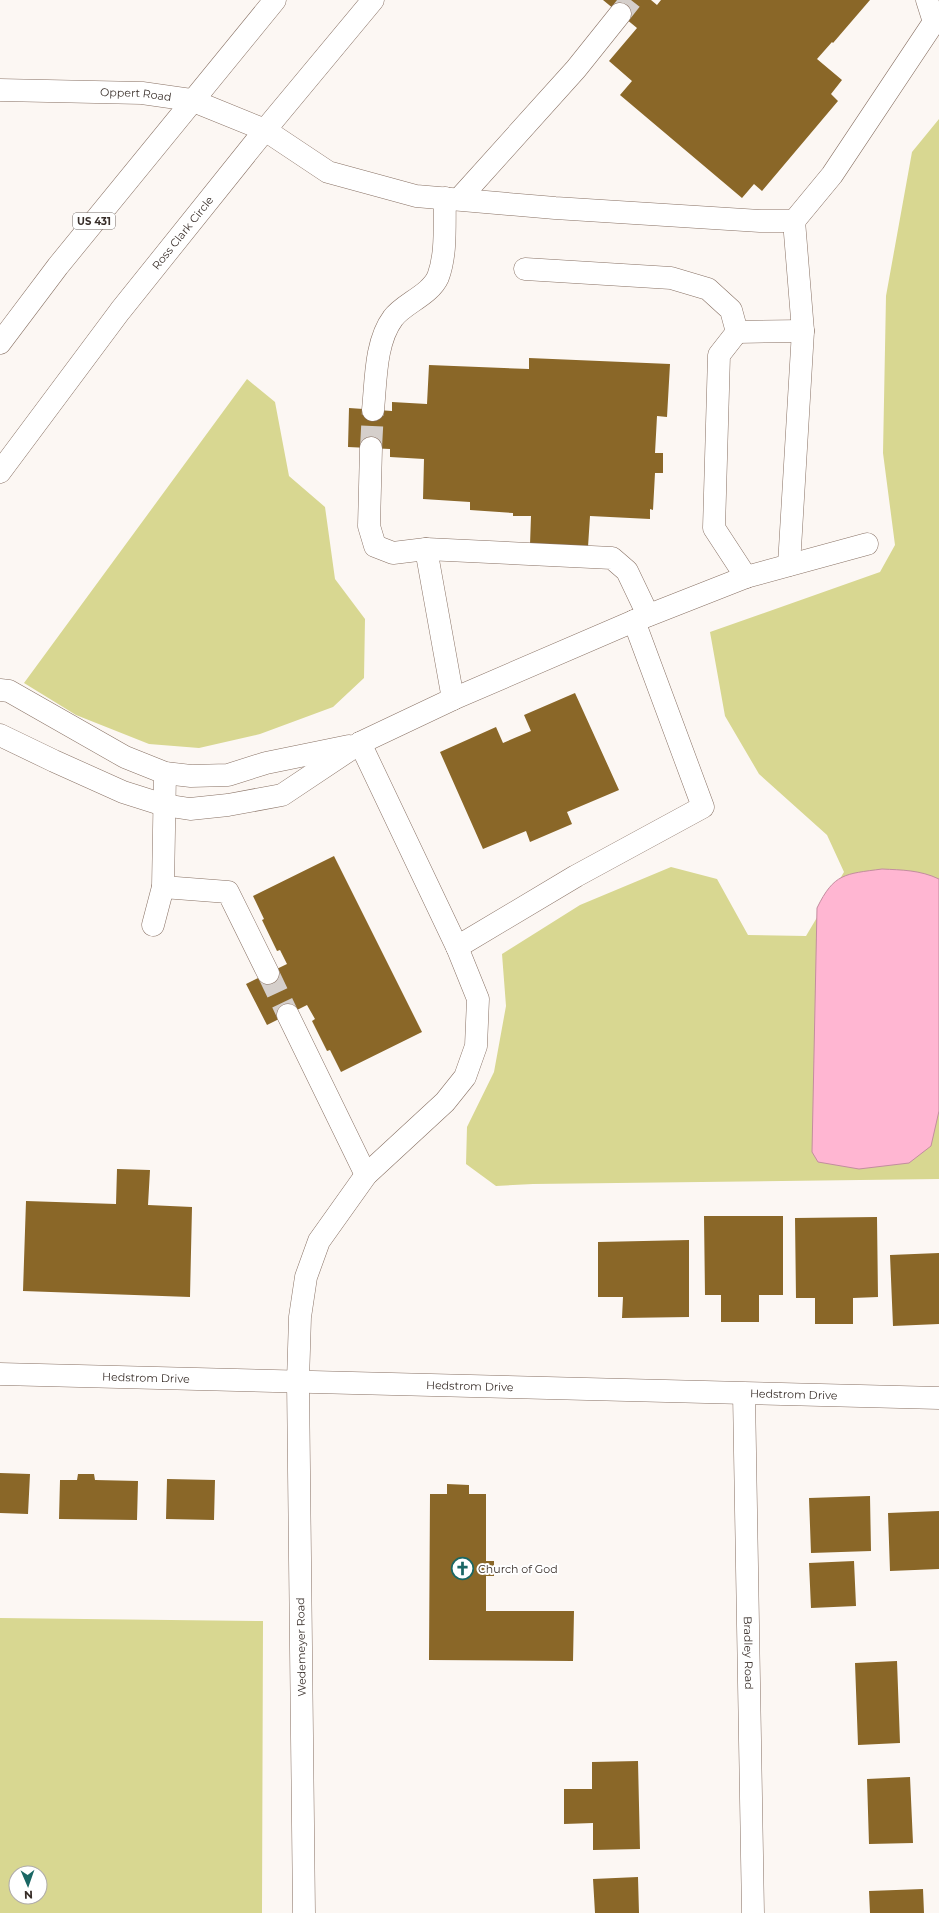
<svg xmlns="http://www.w3.org/2000/svg" width="939" height="1913" font-family="Montserrat,sans-serif">
  <style>
    .green { fill: #d8d791; fill-rule: evenodd }
    .water { fill: #ffb6d2; stroke: #c38d9f }
    .building { fill: #8a6728 }
    .lines { fill: none; stroke-linecap: round; stroke-linejoin: round }
    .minor-tunnel { stroke: #d5cfcb; stroke-width: 22; stroke-dasharray: 22 11; stroke-linecap: butt }
    .minor-casing { stroke: #887164; stroke-width: 23 }
    .highway-casing { stroke: #887164; stroke-width: 23 }
    .minor { stroke: #fff; stroke-width: 22 }
    .highway { stroke: #fff; stroke-width: 22 }
    .labels { text-anchor: middle; stroke-width: 4; stroke-linejoin: round; paint-order: stroke }
    .shield { fill: #fff; stroke: #746d69; stroke-width: 1 }
    .shield-label { font-size: 10px; font-weight: bold; fill: #382e29 }
    .street-label { font-size: 11px; fill: #382e29; stroke: #fff }
    .poi-label { font-size: 11px; fill: #382e29; stroke: #fff; text-anchor: start }
  </style>
  <rect width="100%" height="100%" fill="#fcf7f3"/>
  <path class="green" d="M939 119V1179L533 1184 496 1186 466 1164 467 1127 494 1072 506 1006 502 954 580 905 671 867 717 879 748 935 806 936 844 872 827 835 759 774 725 716 710 632 880 572 895 545 883 453 886 296 912 152Z
    M247 379 275 402 289 476 325 507 335 579 365 619 364 678 333 707 260 734 199 748 149 744 76 715 24 683Z
    M0 1618 263 1621 262 1913H0ZM16 1873H40V1897H16Z"/>
  <path class="water" d="M882 869C902 870 920 870 939 879V1111L931 1146 909 1163 859 1169 818 1162 812 1152 817 908C834 873 845 874 882 869Z"/>
  <path class="building" d="M603 0H651L657 5 661 0H870L833 43 832 42 817 59 842 80 831 94 838 101 762 191 754 184 742 198 620 95 632 81 609 61 637 28Z
    M529 358 670 364 667 417 657 416 655 453H663V473H655L653 510 650 509V519L590 516 588 547 530 545 531 516H513V513L470 510V502L423 499 424 459 390 457V449L348 447 349 408 392 411V402L427 404 429 365 529 369Z
    M575 693 619 790 567 812 572 824 530 842 526 831 483 849 440 752 496 727 503 743 531 731 524 715Z
    M334 856 422 1032 341 1072 330 1050 327 1051 312 1021 315 1019 307 1005 267 1025 246 984 287 964 280 950 277 951 262 920 264 919 253 896Z
    M117 1169 150 1170 148 1205 192 1207 190 1297 23 1291 26 1201 116 1204Z
    M704 1216H783V1295H759V1322H721V1295H705Z
    M877 1217 878 1297 853 1298V1324H815V1298H796L795 1218Z
    M689 1240V1317L622 1318 623 1297H598V1242Z
    M939 1253V1324L893 1326 890 1255Z
    M0 1473 30 1474 28 1514 0 1513Z
    M78 1474H94L95 1480 138 1481 137 1520 59 1519 60 1480H77Z
    M167 1479 215 1480 214 1520 166 1519Z
    M447 1484 469 1485V1494H486V1561H494V1576H486V1611H574L573 1661 429 1660 430 1494H447Z
    M870 1496 871 1551 811 1553 809 1498Z
    M939 1511V1569L890 1571 888 1513Z
    M854 1561 856 1606 811 1608 809 1563Z
    M897 1661 900 1743 858 1745 855 1663Z
    M638 1761 640 1849 593 1850V1823L564 1824V1789H592V1762Z
    M910 1777 913 1843 869 1844 867 1779Z
    M638 1877 639 1913H595L593 1879Z
    M923 1889 924 1913H870L869 1891Z"/>
  <g class="lines">
    <path class="minor-tunnel" d="M620 14 631 0
      M371 448 373 410
      M268 973 288 1015"/>
    <defs>
      <g id="minor">
        <path id="s1" d="M0 90 142 93 191 100 265 130 328 172 416 196 555 208 760 221H794L832 175 934 22 927 0"/>
        <path d="M459 199 576 69 620 14"/>
        <path d="M525 269 671 278 708 289 731 310 737 332 719 355 714 528 746 577"/>
        <path d="M737 332 803 331"/>
        <path d="M373 410C376 381 375 342 393 318 403 304 430 295 438 277 447 253 444 223 445 198"/>
        <path d="M371 448 369 526 375 546 393 553 426 549 612 558 627 571 648 615"/>
        <path d="M426 549 453 699"/>
        <path d="M789 565 803 331 794 221"/>
        <path d="M0 690 9 691 125 757 165 773 191 776 228 775 266 763 349 746"/>
        <path d="M0 735 54 761 123 792 164 805 190 809 228 805 282 795 360 743 453 699 634 621 746 577 867 544"/>
        <path d="M163 887 228 892 268 973"/>
        <path d="M153 925 163 887 165 773"/>
        <path d="M457 947 576 876 703 807 634 621"/>
        <path d="M288 1015 366 1175"/>
        <path id="s2" d="M0 1374 939 1398"/>
        <path id="s3" d="M744 1394 753 1913"/>
        <path d="M304 1913 298 1381 300 1317 306 1277 319 1241 366 1175 445 1102 465 1077 476 1046 478 999 457 947 360 743"/>
      </g>
      <g id="highway">
        <path d="M0 343 58 266 275 0"/>
        <path id="s4" d="M0 472 120 311 265 130 373 0"/>
      </g>
    </defs>
    <use href="#minor" class="minor-casing"/>
    <use href="#highway" class="highway-casing"/>
    <use href="#minor" class="minor"/>
    <use href="#highway" class="highway"/>
  </g>
  <defs>
    <symbol id="church-ring" viewBox="-11 -11 22 22"><circle r="9.5" fill="#fff" stroke="#1a6764" stroke-width="1.5"/><path d="M-1.2-6h2.4v3.5h3.3v2.4h-3.3V6h-2.4V-.1h-3.3v-2.4h3.3Z" fill="#1a6764"/></symbol>
  </defs>
  <g fill-rule="evenodd">
    <use href="#church-ring" x="450" y="1556" width="25" height="25"/>
  </g>
  <g class="labels">
    <rect class="shield" x="73" y="213" width="42" height="16" rx="3"/>
    <g class="shield-label">
      <text x="94" y="225">US 431</text>
    </g>
    <g class="street-label">
      <text dy="4" stroke="none"><textPath href="#s1" startOffset="136">Oppert Road</textPath></text>
      <text dy="4" stroke="none"><textPath href="#s4" startOffset="301">Ross Clark Circle</textPath></text>
      <text dy="4" stroke="none"><textPath href="#s2" startOffset="146">Hedstrom Drive</textPath></text>
      <text dy="4" stroke="none"><textPath href="#s2" startOffset="470">Hedstrom Drive</textPath></text>
      <text dy="4" stroke="none"><textPath href="#s2" startOffset="794">Hedstrom Drive</textPath></text>
      <text transform="translate(301 1647) rotate(-91)" y="4">Wedemeyer Road</text>
      <text dy="4" stroke="none"><textPath href="#s3" startOffset="259">Bradley Road</textPath></text>
    </g>
    <g class="poi-label">
      <text x="478" y="1573">Church of God</text>
    </g>
  </g>
  <g transform="translate(28 1885) rotate(178)"><circle r="19" fill="#ffffff" stroke="#afaba9"/>
  <path d="M0-3L7 15L0 10L-7 15Z" fill="#1a6764"/>
  <text y="-6" font-size="11" font-weight="bold" text-anchor="middle" fill="#382e29">N</text>
  </g>
</svg>
